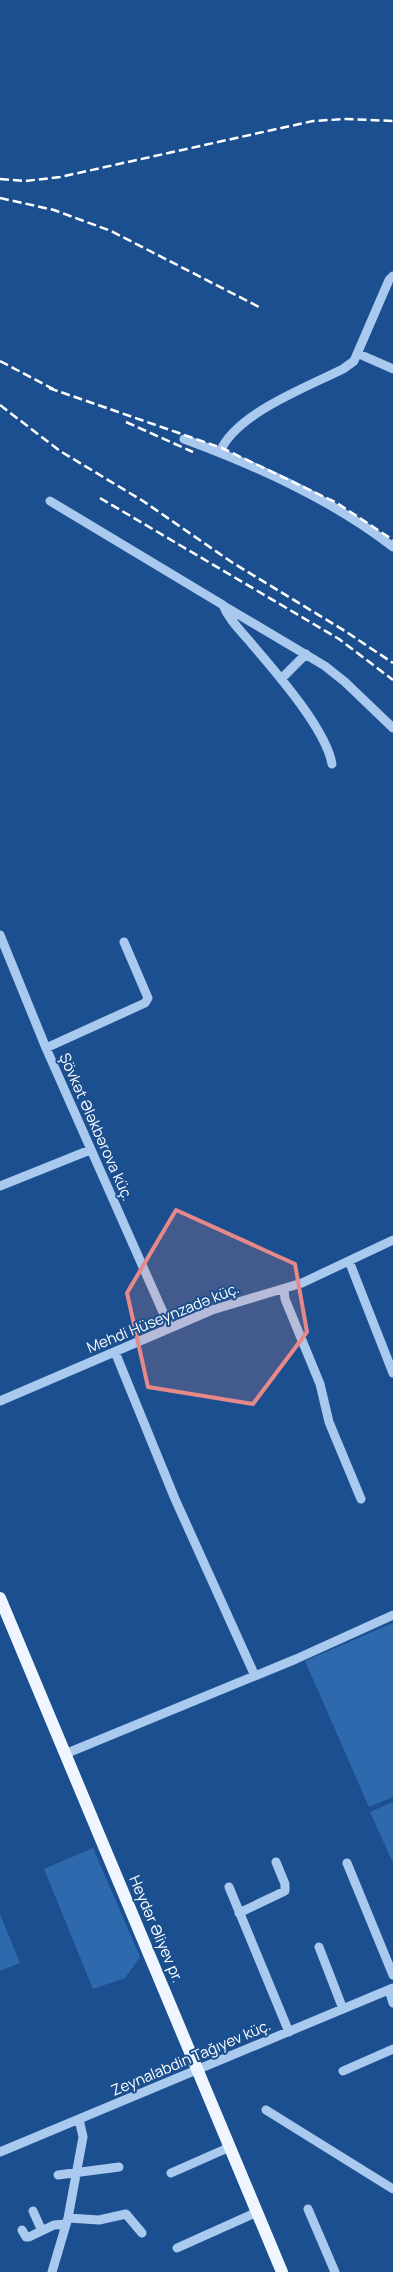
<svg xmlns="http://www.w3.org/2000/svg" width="393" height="2272" font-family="Manrope,sans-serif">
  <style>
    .green { fill: #2e69ad }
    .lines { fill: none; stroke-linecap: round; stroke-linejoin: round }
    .minor { stroke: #a9c9ee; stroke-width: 9 }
    .major { stroke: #f0f6ff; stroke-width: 12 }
    .rail { stroke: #fff; stroke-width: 2.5; stroke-dasharray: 9 4; stroke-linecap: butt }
    .marked { fill: #e88989; fill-opacity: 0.2; stroke: #e88989; stroke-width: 4; stroke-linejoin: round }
    .labels { text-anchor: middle; stroke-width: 4; stroke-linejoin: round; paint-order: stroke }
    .street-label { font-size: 15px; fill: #fff; stroke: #1b4f8f }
  </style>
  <rect width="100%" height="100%" fill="#1b4f8f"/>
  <path class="green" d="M393 1623V1797L369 1807 305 1661Z
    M393 1802V1863L370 1812Z
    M93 1848 140 1957 125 1978 93 1989 44 1869Z
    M0 1914 20 1963 0 1971Z"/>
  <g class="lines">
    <path class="minor" d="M359 354 393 369
      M184 439C257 466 331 499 393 547
      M220 452C235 414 307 387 343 369L354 361 389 280 393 276
      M50 501 223 605C229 620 241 631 251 643 275 671 326 729 332 764
      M224 606 325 666 345 682 393 728
      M281 679 306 654
      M0 935 46 1048 170 1328
      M46 1048 145 1003 148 998 124 942
      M0 1186 90 1150
      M349 1261 393 1373
      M284 1289 285 1299 320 1384 329 1422 361 1499
      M115 1352 175 1499 255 1676
      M0 1401 212 1310 302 1283 393 1240
      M65 1754 296 1659 393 1615
      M347 1863 393 1975
      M229 1887 289 2032
      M239 1913 285 1891V1884L276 1862
      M319 1947 343 2009
      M389 1990 393 2003
      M343 2071 393 2049
      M266 2110 393 2189
      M0 2152 393 1988
      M171 2173 230 2147
      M58 2175 119 2167
      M308 2209 335 2272
      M33 2211 42 2231
      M68 2218 99 2220 126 2214 142 2233
      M22 2230 26 2237H29L54 2225 66 2224
      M177 2248 257 2212
      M52 2272 68 2218 83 2137 79 2119"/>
    <path class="major" d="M0 1598 282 2272"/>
    <path class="rail" d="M0 179 25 181 60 177 313 121 346 119 393 121
      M0 198 54 210 111 231 261 308
      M0 361 55 390
      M49 388 222 448 337 503 393 540
      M0 405 60 451 143 501 233 563 345 631 393 663
      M126 422 193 452
      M100 498 339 639 393 680"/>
  </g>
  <path class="marked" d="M176 1210 295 1264 307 1332 253 1404 148 1387 127 1293Z"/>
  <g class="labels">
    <g class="street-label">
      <text transform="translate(96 1127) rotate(66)" y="5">Şövkət Ələkbərova küç.</text>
      <text transform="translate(163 1318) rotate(-22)" y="5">Mehdi Hüseynzadə küç.</text>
      <text transform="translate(156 1929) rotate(67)" y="5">Heydər Əliyev pr.</text>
      <text transform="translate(191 2058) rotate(-23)" y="5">Zeynalabdin Tağıyev küç.</text>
    </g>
  </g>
</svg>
